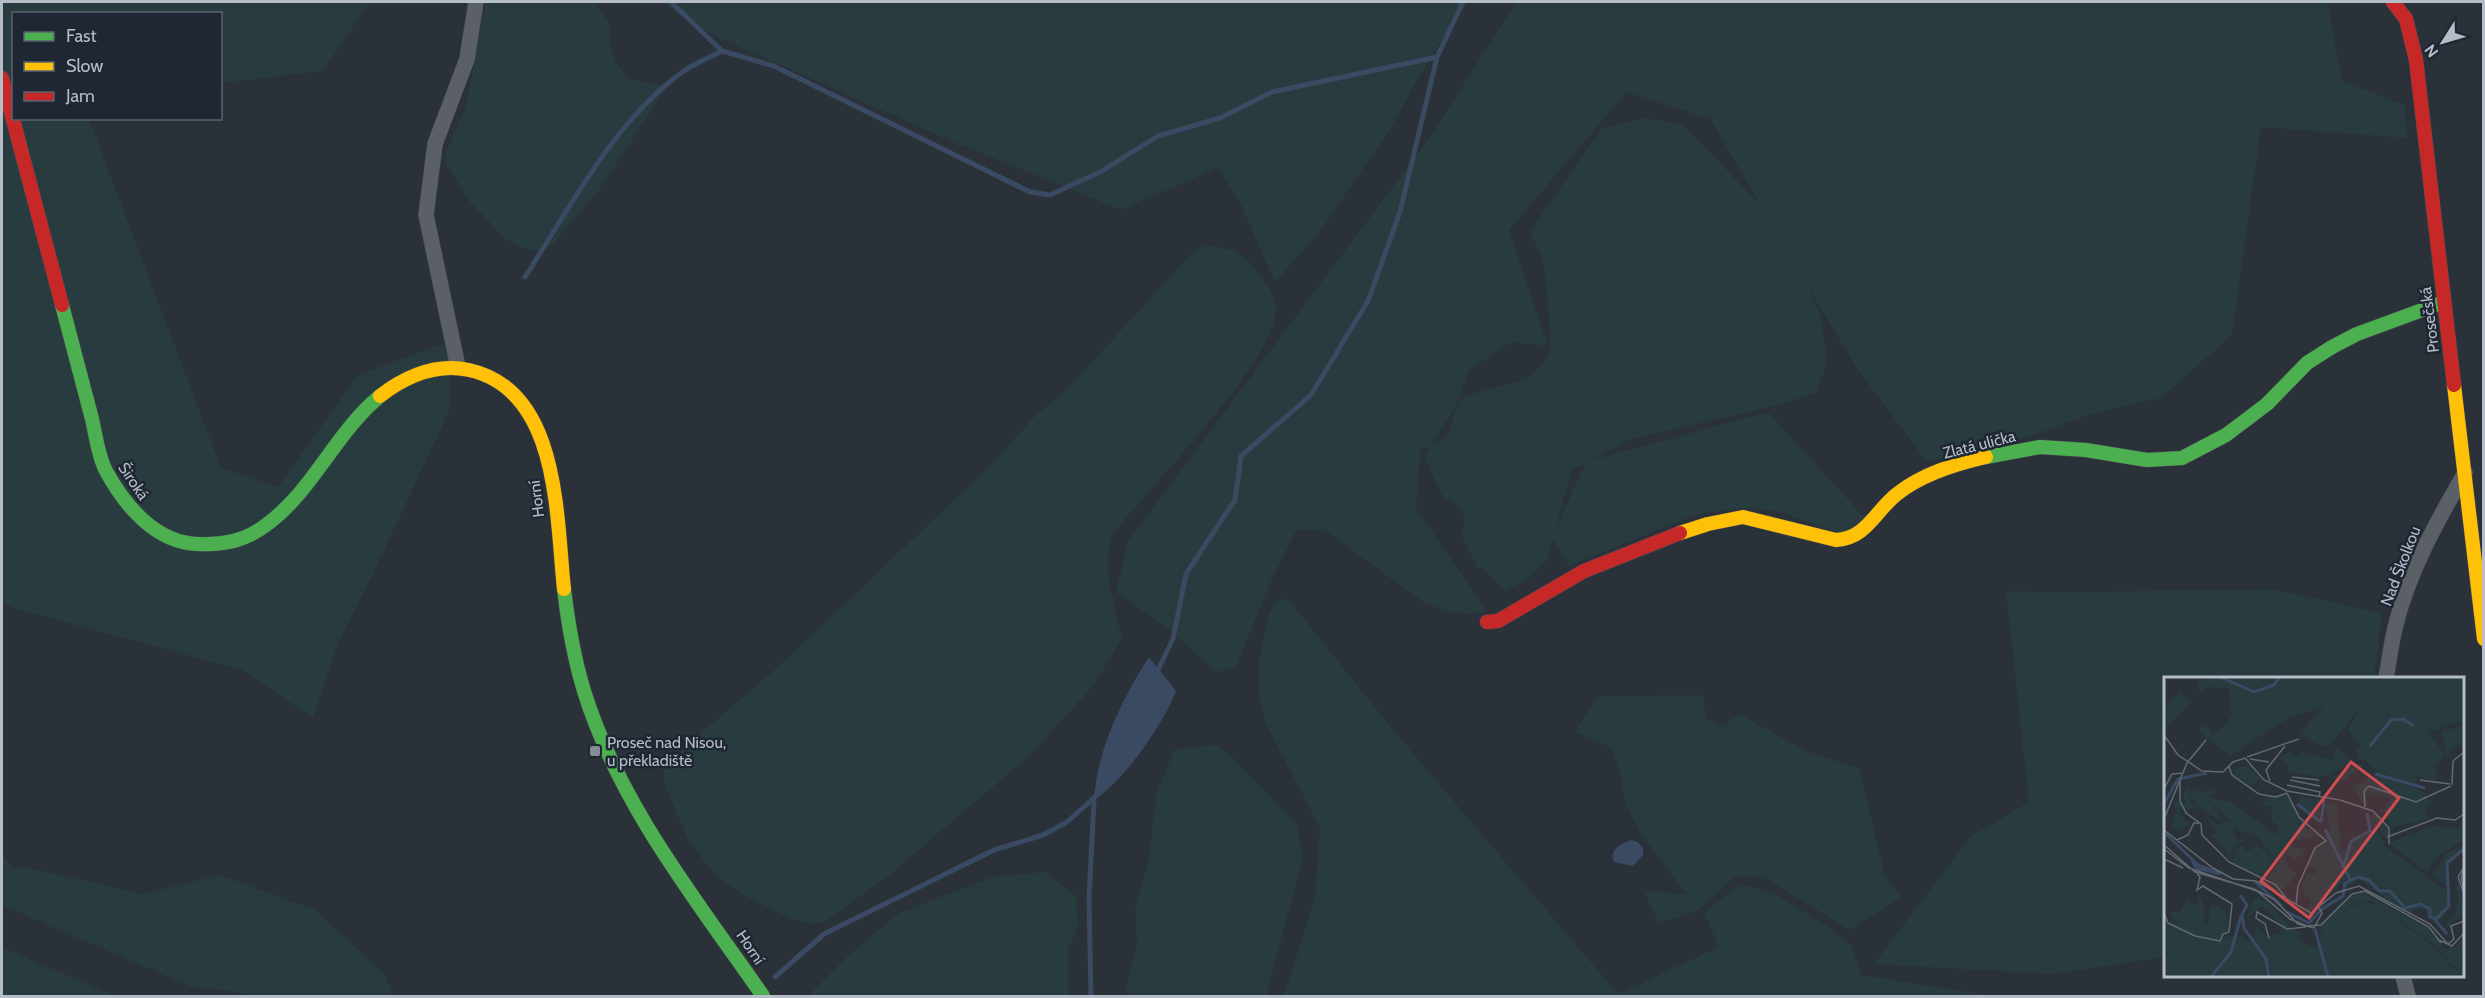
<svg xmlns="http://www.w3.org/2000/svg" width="2485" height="998" font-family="Cabin,sans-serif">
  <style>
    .green { fill: #283b3e; fill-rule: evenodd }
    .water { fill: #3a4a63 }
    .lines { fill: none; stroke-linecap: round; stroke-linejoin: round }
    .stream { stroke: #3a4a63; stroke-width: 5 }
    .street-casing { stroke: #494d53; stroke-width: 16 }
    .fast-casing { stroke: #494d53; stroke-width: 15 }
    .slow-casing { stroke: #494d53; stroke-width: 15 }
    .jam-casing { stroke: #494d53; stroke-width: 15 }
    .street { stroke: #5b5f66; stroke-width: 15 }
    .fast { stroke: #4caf50; stroke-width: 14 }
    .slow { stroke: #ffc107; stroke-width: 14 }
    .jam { stroke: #c62828; stroke-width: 14 }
    .poi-dot { fill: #858c96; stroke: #1e2733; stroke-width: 2 }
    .labels { text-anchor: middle; stroke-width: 5; stroke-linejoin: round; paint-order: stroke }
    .street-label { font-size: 16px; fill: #b5bdc9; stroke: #1e2733 }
    .poi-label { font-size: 16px; fill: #b5bdc9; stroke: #1e2733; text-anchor: start }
    .inset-river { fill: none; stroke: #3a4a63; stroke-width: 3 }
    .inset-road { fill: none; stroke: #626972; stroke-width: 1.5 }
    .view { fill: #ce4d50; fill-opacity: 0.15; stroke: #ce4d50; stroke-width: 3 }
    .inset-edge { fill: none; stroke: #b5bdc9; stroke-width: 3 }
  </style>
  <rect width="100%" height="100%" fill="#2b3138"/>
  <path class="green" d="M2 2H370L323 71 221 83 220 14H14V118L89 119 221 468 278 487 358 375 450 341V409L372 576 339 641 313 718 242 670 13 608 2 602Z
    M486 2H595L609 22V38L615 60 627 78 655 85 669 84 599 190 552 245 533 252 507 240 469 201 446 163V151L465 109Z
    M662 2H1465L1420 75 1391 128 1319 233 1275 282 1241 205 1218 168 1121 210 949 140 702 30Z
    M1516 2H2328L2342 81 2405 105 2407 138 2261 127 2232 335 2161 398 2094 413 2022 439 1927 462 1856 367 1809 288 1821 318 1827 364 1815 393 1781 404 1629 440 1592 460 1768 412 1866 519 1841 534 1783 513 1751 507 1697 514 1569 566 1552 539 1548 559 1528 579 1504 591 1484 568H1477L1462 536 1465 523 1462 512 1454 502 1443 497 1428 466 1425 456 1430 446 1421 449 1416 508 1487 611 1471 614 1447 612 1423 602 1326 531 1297 529 1271 581 1236 667 1216 672 1169 629 1116 592 1128 541 1433 133ZM1627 92 1710 119 1761 206 1684 125 1646 118 1601 129 1531 230C1533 243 1538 248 1543 260 1545 265 1552 347 1550 352 1547 363 1533 376 1521 380 1508 385 1474 392 1464 398 1446 410 1462 431 1432 445L1456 406 1469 370 1511 342 1548 346 1509 230ZM1585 464 1557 526H1556L1572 470Z
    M1205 245C1235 249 1243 252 1261 276 1267 283 1277 300 1276 309 1275 358 1172 463 1139 504 1129 515 1114 529 1110 544 1103 571 1116 612 1122 638L1094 685 1029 756 892 873 823 923H806L790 918 742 894 717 877 688 840 664 783V768L674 756 780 665 991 465 1032 419 1068 388 1193 252Z
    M2272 589 2382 613 2374 678H2166L2165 957 2053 974 1874 964 1970 837 2029 802 2006 591 2074 592Z
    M1287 598 1394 731 1618 994 1719 947 1704 913 1740 884 1776 894 1832 929 1852 946 1861 975 1993 996H1284L1315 897 1320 828 1265 722 1259 693V660L1268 616 1275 602Z
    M1703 695 1706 718 1724 726 1739 714 1809 752 1859 768 1885 876 1902 897 1849 930 1763 876H1736L1697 911 1659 923 1644 891 1686 894 1639 831 1625 803 1620 772 1612 748 1574 732 1599 696Z
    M1214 745 1227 752 1297 824 1303 857 1266 996H1127L1126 987 1137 943 1135 907 1148 864 1157 791 1175 749Z
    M2 853 13 868 25 867 143 894 220 875 316 910 385 975 394 996H253L229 991 192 987 2 905Z
    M1046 872 1076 896 1078 926 1068 950 1069 996H808L850 954 899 913 993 877Z
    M2 947 115 996H2Z"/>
  <path class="water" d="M1149 657 1176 691C1164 723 1124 781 1094 800 1097 749 1122 699 1149 657Z
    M1631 840 1638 842 1643 848V855L1633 866 1614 862C1609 849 1621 844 1631 840Z"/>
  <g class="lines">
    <path class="stream" d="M671 2 722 51
      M525 277C571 206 612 124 681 73 693 64 709 58 722 51L774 66 1030 192 1050 195 1102 171 1158 136 1220 118 1272 92 1437 57
      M1156 674 1173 639 1186 574 1235 500 1241 456 1311 395 1368 301 1400 212 1437 57 1463 2
      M775 977 824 934 994 850 1043 835 1067 822 1096 796
      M1091 996 1089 898 1094 800"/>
    <defs>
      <path id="street" d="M458 367 426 215 435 144 467 59 476 2
        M2386 678C2389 662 2391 645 2395 628 2408 573 2437 521 2465 473
        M2403 976 2408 996"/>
      <path id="fast" d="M62 305C72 343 82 381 92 419 96 436 98 456 106 471 125 506 156 543 198 544 224 545 245 541 266 525 313 491 335 433 380 396
        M1986 457 2040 447 2086 450 2147 460 2182 458 2226 435 2267 404 2307 363 2332 347 2357 334 2444 302
        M564 589C568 623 574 658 584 691 619 804 697 901 763 996"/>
      <path id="slow" d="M2454 385 2484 639
        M380 396C406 376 436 363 469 370 560 390 556 516 564 589
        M1680 533 1708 524 1743 517 1836 540C1867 538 1875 511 1897 494 1922 474 1955 464 1986 457"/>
      <path id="jam" d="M2393 2 2406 19 2416 60 2454 385
        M2 78 62 305
        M1487 622 1498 621 1584 571 1680 533"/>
    </defs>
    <use href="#street" class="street-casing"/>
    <use href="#fast" class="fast-casing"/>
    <use href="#slow" class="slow-casing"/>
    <use href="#jam" class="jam-casing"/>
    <use href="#street" class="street"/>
    <use href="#fast" class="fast"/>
    <use href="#slow" class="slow"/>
    <use href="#jam" class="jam"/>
  </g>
  <rect class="poi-dot" x="589" y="745" width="12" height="12" rx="3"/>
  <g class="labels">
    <g class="street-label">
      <text transform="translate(2429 320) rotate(-97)" y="6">Prosečská</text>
      <text transform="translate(1979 444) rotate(-14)" y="6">Zlatá ulička</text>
      <text transform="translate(134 481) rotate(56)" y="6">Široká</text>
      <text transform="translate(536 499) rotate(-97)" y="6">Horní</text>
      <text transform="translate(2400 566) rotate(-69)" y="6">Nad Školkou</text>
      <text transform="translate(751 947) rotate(56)" y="6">Horní</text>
    </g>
    <g class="poi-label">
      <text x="607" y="748">Proseč nad Nisou,<tspan x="607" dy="18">u překladiště</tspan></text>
    </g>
  </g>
  <g transform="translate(2164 677)">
    <rect width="300" height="300" fill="#2b3138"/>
    <path d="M44 0H300V44L278 48 275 53 263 52 281 79 271 88 273 104 251 99 254 102 249 105 236 103 261 116 264 123 271 119 262 131 263 142 226 151 220 134 227 121 204 115 202 130 199 128 189 110 216 95 227 99 209 92 199 82 194 84 195 79 189 73 198 70 184 53 197 30 163 71 137 59 148 41 163 49 149 40 160 31H156L126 40 66 79 34 54 41 47 49 55 45 61 67 43 64 41 68 37 64 11 43 10 37 16 34 12 35 4ZM15 14 27 25 0 52V32ZM300 49V67L288 71 282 79 278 54ZM172 71 191 85 159 100 123 95 124 88 115 82 125 75 135 81 137 72 142 79 145 76 168 83ZM196 86 200 88 180 103 166 102ZM73 89 85 90 97 102 87 110 69 97ZM23 110 36 115 53 111 45 120 67 125 112 158 115 150 108 144 107 130 98 127 102 119 123 118 144 152 159 159 166 153 161 127 173 125 177 172 183 173 184 167 213 152 221 169 283 214 285 229 277 246 265 242 260 232H252L247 237 233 230 196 202 179 212 185 202 173 170 183 201 151 233H143L147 225 137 211 143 197H153L151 191 142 190 152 172H161L152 170 162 164 160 160 128 163 127 169 143 173 131 183 120 176 123 190 134 196 119 213 104 202 120 176 111 183 96 162 72 151 69 154 74 164 82 161 83 163 70 169 66 184 60 170 47 159 52 156 43 142 50 143 53 149 63 144 67 147 66 142 46 125 59 144 39 134 25 117 27 126 43 139 28 130 23 136 16 130V138L26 146 15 154 7 149 12 137 10 126 15 123 23 127 18 119ZM136 120 157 123 155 140 137 129ZM211 137 224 151 223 159 219 160 215 150H207L203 138ZM298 143 300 164 275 177 263 196 225 166 269 149 294 152ZM93 168 109 182 99 200 68 186 72 171 79 169 82 175ZM300 168V172L283 186 284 210 268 198 284 175ZM296 207 300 238 286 247 287 258 281 246 290 239 294 224 291 208ZM34 215 40 229 41 249 45 246 46 228 56 229 63 237 66 251 58 260 78 259 85 264 88 257 92 266 90 247 104 260 116 256 118 251 106 235 97 230 81 243 91 220 104 225 125 250 138 256 132 261 150 271 157 267 156 256 187 230 200 225 210 227 271 270 286 289 300 294V300H0V241L4 247H14L6 238 8 234 16 235 24 221 33 230ZM197 215 264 251 281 272 292 270 300 257V293L287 288 272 269 207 224 190 226 161 252H154L187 219Z" fill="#283b3e"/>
    <path class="inset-river" d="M57 0 90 15 110 8 116 0M206 69 227 43 239 42 250 49M211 97 261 111M0 127 14 102 43 96M133 127 157 145M157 145 160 123M161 152 186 203M2 157 34 188 57 197M28 183 32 191 57 197M180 188 187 164 206 154 203 136M91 205 118 229M76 218 83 228 78 237 80 251 102 282 105 300M123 235 145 246 158 232 179 219 181 206 194 200 205 203 215 214H226L241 231 256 227 266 232V240L272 242 285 229 283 186 300 172M271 243 283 257M151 252 164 300M47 300 67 275 77 239"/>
    <path class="inset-road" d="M0 58 14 78 38 94 59 95 69 85 81 81 100 103 123 114 176 123 209 134 225 151V167M83 80 135 62M86 82 105 85M65 90 68 98 95 117 112 120 123 116M128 100 155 103M126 103 156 109M256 103 286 107M16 104V124L22 136 37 147 38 158 65 185 112 208 122 221M106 104 102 93 121 69M123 108 156 115 155 121M288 108 289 84 300 75M0 112 8 97 19 96M123 116 135 140 162 164 151 171 134 209 132 228M201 130 200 114 205 109 252 125 287 109M0 142 23 86 42 63M0 153 49 191 69 202 92 204 147 236 172 216 195 209 266 247 284 267 290 262 287 249 300 244M223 160 273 141 291 143 300 137M13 163 24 158 30 146H36M0 168 31 195 90 212 110 222 134 247 150 251 158 236 155 231M0 172 25 191 93 214 126 242 143 249 157 248 188 217 201 214 265 250 277 266M0 182 19 191M300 190 294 200 300 217M300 191 297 201 300 213M0 236 4 246 31 259 56 264 59 257 65 255 68 227 39 209 33 213 36 200 32 195M105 261 101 247 92 241 93 235 123 252 142 250M273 262 288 269 300 256"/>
    <path class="view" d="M187 85 235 121 145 241 97 204Z"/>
    <rect width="300" height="300" class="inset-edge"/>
  </g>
  <rect width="2485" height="998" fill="none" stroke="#b5bdc9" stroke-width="6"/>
  <rect x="12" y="12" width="210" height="108" fill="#1e2733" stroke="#5a636f" stroke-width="1.5"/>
  <rect x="24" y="32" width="30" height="9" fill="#4caf50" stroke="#5a636f" stroke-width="1.5"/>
  <text x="66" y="42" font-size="18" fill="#b5bdc9">Fast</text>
  <rect x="24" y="62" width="30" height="9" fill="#ffc107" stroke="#5a636f" stroke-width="1.5"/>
  <text x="66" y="72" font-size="18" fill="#b5bdc9">Slow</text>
  <rect x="24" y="92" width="30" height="9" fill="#c62828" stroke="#5a636f" stroke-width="1.5"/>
  <text x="66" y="102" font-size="18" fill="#b5bdc9">Jam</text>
  <g transform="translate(2443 42) rotate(233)" stroke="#1e2733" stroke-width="4.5" paint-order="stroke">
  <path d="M0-4.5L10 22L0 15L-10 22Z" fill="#b5bdc9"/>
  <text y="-9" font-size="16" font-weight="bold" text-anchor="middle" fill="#b5bdc9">N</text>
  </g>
</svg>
